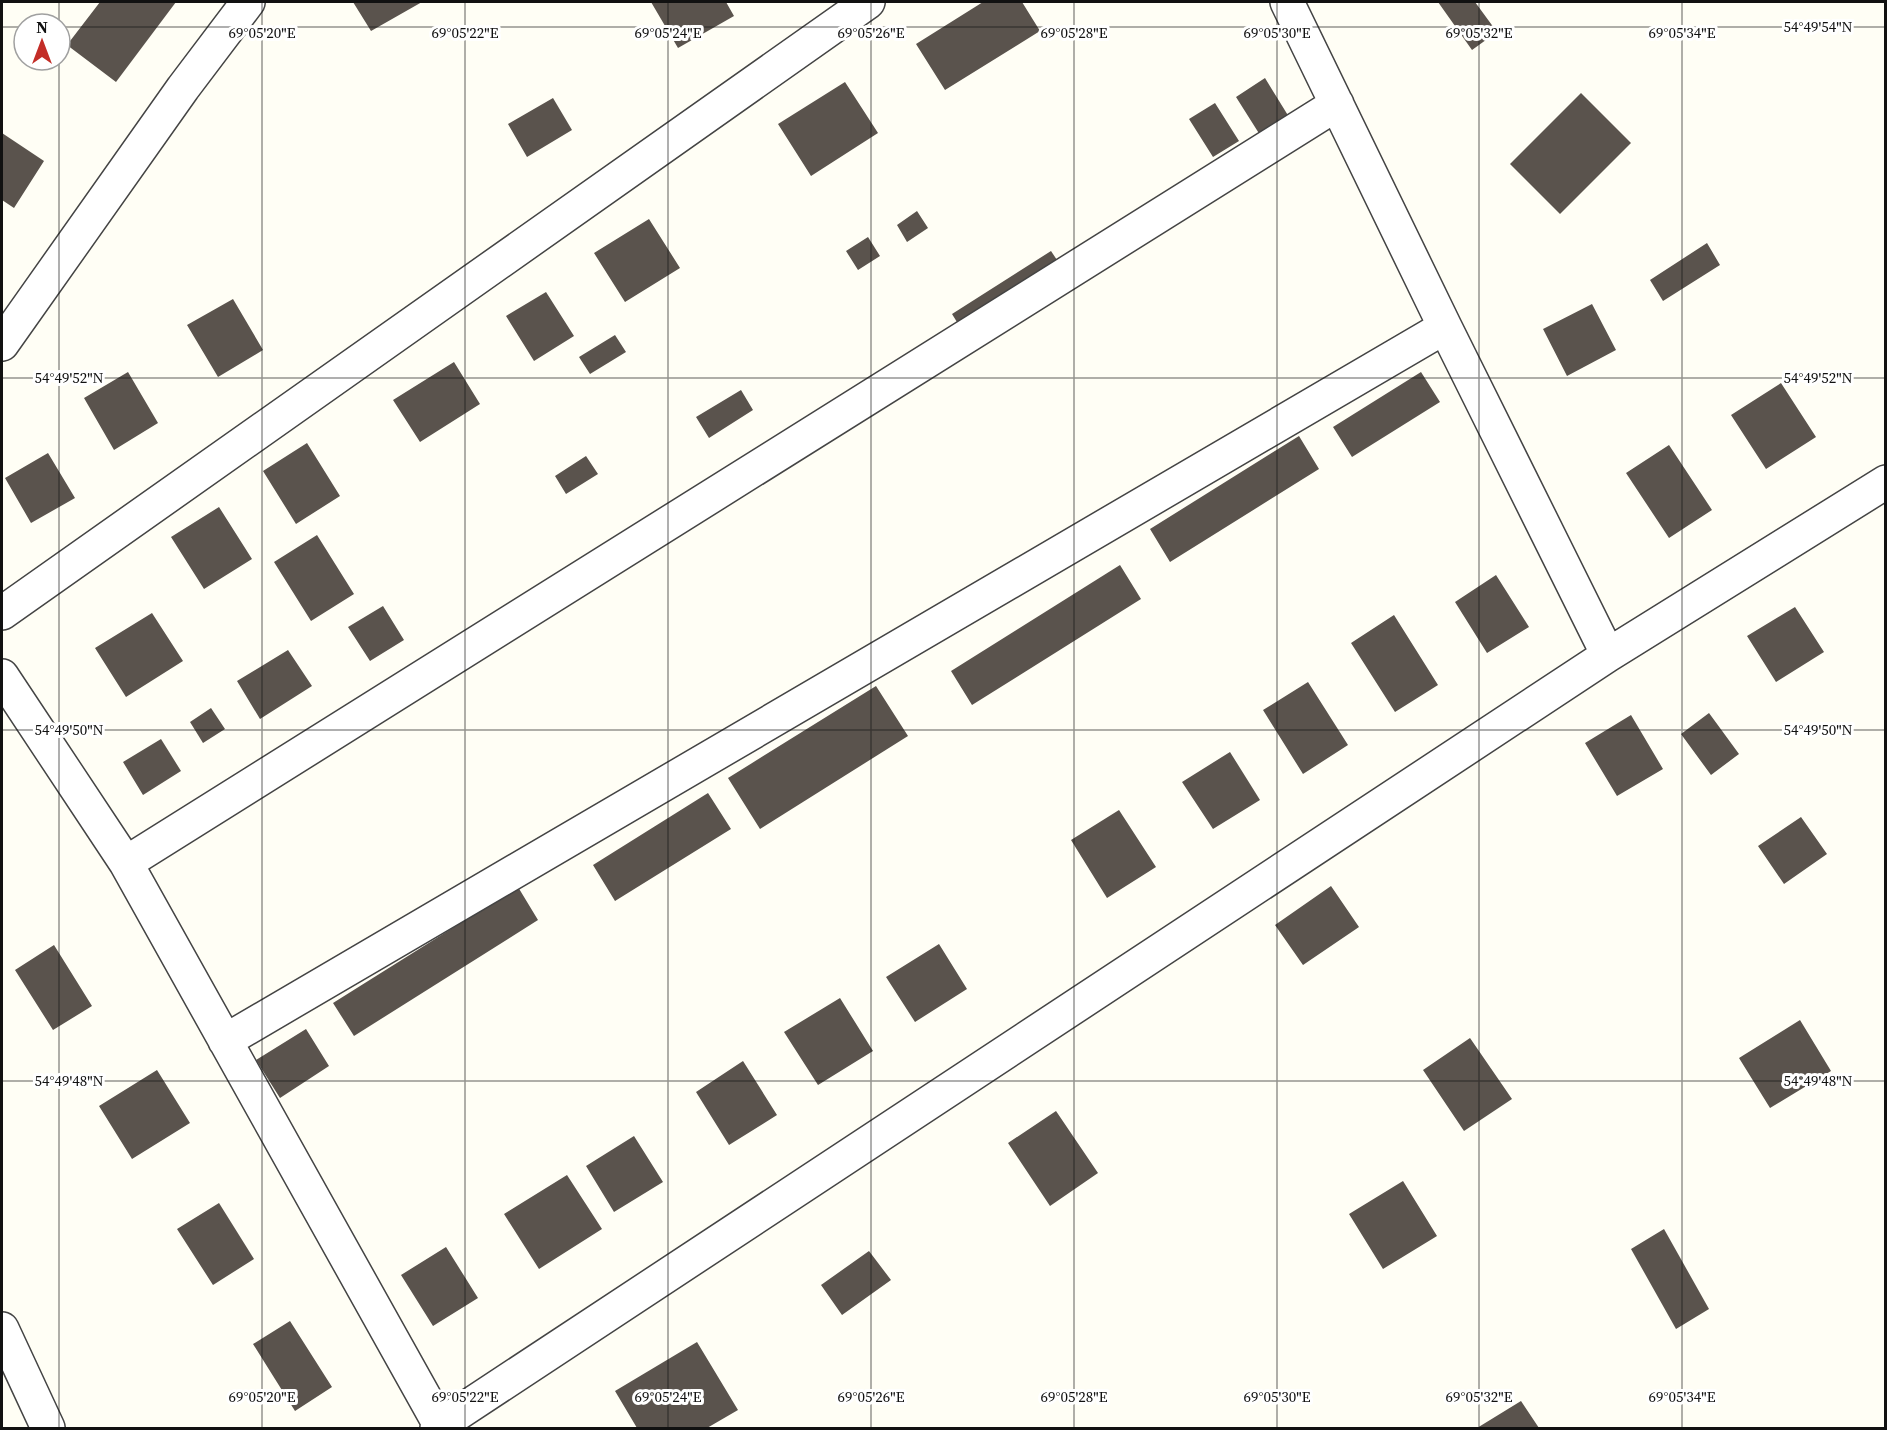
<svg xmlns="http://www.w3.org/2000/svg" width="1887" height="1430" font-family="'Source Serif 4',serif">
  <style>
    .building { fill: #5a534d }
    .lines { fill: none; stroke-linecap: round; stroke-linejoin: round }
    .minor-casing { stroke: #444; stroke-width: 36 }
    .minor { stroke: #fff; stroke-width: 33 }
    .ticks { fill: none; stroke: #111; stroke-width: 1.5; stroke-opacity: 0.45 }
    .ticks-label { font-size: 15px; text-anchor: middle; fill: #111; stroke: #fff; stroke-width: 6; stroke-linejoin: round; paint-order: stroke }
  </style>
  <rect width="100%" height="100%" fill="#fffef5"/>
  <path class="building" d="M100 2H176L116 82 67 45Z
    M353 2H422L371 31Z
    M651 2H726L734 16 678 48Z
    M983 2H1022L1040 31 945 90 916 44Z
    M1438 2H1475L1497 32 1472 50Z
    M1265 78 1289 117 1260 135 1236 97Z
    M845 82 878 133 811 176 778 124Z
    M1581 93 1631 143 1560 214 1510 164Z
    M553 98 572 130 527 157 508 124Z
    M1215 103 1239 141 1213 157 1189 119Z
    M2 133 44 161 14 208 2 200Z
    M917 211 928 228 907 242 897 225Z
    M649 219 680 268 625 302 594 253Z
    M868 237 880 256 858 270 846 251Z
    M1707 243 1720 265 1663 301 1650 280Z
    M1051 251 1065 272 965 335 952 314Z
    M546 292 574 336 534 361 506 316Z
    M233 299 263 350 218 377 187 325Z
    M1592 304 1616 350 1567 376 1543 329Z
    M615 335 626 352 590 374 579 357Z
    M454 362 480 404 420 442 393 400Z
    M128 372 158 423 114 450 84 398Z
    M1421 372 1440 402 1352 457 1333 427Z
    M1781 383 1816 437 1766 469 1731 415Z
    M741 390 753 410 709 438 696 417Z
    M1299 436 1319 469 1170 562 1150 529Z
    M307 443 340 496 296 524 263 471Z
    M1669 445 1712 510 1669 538 1626 473Z
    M48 453 75 498 31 523 5 478Z
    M586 456 598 474 566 494 555 476Z
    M219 507 252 559 204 589 171 537Z
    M317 535 354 594 311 621 274 562Z
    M1120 565 1141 599 972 705 951 671Z
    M1496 575 1529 627 1487 653 1455 602Z
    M383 606 404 640 370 661 348 627Z
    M1795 607 1824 652 1776 682 1747 636Z
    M152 613 183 661 126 697 95 648Z
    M1394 615 1438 685 1395 712 1351 643Z
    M288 650 312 686 260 719 237 681Z
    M1308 682 1348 745 1303 774 1263 710Z
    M876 686 908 736 760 829 728 778Z
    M211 708 225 729 203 743 190 722Z
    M1709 713 1739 754 1711 775 1681 734Z
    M1631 715 1663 769 1617 796 1585 743Z
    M161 739 181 771 143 795 123 762Z
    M1230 752 1260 800 1213 829 1182 782Z
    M708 793 731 829 615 901 593 865Z
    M1119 810 1156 867 1107 898 1071 840Z
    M1801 817 1827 854 1784 884 1758 846Z
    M1331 886 1359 927 1303 965 1275 925Z
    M518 887 538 920 354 1036 333 1003Z
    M939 944 967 989 915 1022 886 977Z
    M54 945 92 1006 53 1030 15 970Z
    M840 998 873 1051 818 1085 784 1032Z
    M1800 1020 1831 1071 1770 1108 1739 1058Z
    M306 1029 329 1066 280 1098 256 1060Z
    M1470 1038 1512 1099 1464 1131 1423 1070Z
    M743 1061 777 1115 729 1145 696 1092Z
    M157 1070 190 1123 132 1159 99 1106Z
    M1056 1111 1098 1173 1050 1206 1008 1143Z
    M634 1136 663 1182 614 1212 586 1166Z
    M567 1175 602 1229 539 1269 504 1214Z
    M1403 1181 1437 1236 1383 1269 1349 1214Z
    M219 1203 254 1259 213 1285 177 1229Z
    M1664 1229 1709 1309 1676 1329 1631 1249Z
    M446 1247 478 1298 433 1326 401 1275Z
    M869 1251 891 1280 842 1315 821 1285Z
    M290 1321 332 1387 295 1411 253 1344Z
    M697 1342 738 1410 707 1428H637L615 1391Z
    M1521 1401 1539 1428H1477Z"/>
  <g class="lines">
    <defs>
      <path id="minor" d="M1287 2 1445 327 1608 655
        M2 344 183 88 248 2
        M2 613 868 2
        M2 676 126 863 440 1425
        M126 863 1337 104
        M225 1041 1445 327
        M2 1329 48 1428
        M437 1428 440 1425 1608 655 1886 482"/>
    </defs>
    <use href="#minor" class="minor-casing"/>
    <use href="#minor" class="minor"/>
  </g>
  <path class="ticks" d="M59 2V24M262 2V1428M465 2V1428M668 2V1428M871 2V1428M1074 2V1428M1277 2V1428M1479 2V1428M1682 2V1428M1885 2V1428M2 27H24M60 27H1886M59 60V1428M2 378H1886M2 730H1886M2 1081H1886"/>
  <g class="ticks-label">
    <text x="1818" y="32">54°49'54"N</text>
    <text x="262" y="38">69°05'20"E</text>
    <text x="465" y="38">69°05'22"E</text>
    <text x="668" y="38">69°05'24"E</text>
    <text x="871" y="38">69°05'26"E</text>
    <text x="1074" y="38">69°05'28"E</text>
    <text x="1277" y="38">69°05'30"E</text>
    <text x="1479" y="38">69°05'32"E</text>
    <text x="1682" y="38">69°05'34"E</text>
    <text x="69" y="383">54°49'52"N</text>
    <text x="1818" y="383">54°49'52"N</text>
    <text x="69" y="735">54°49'50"N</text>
    <text x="1818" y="735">54°49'50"N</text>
    <text x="69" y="1086">54°49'48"N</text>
    <text x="1818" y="1086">54°49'48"N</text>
    <text x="262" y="1402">69°05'20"E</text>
    <text x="465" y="1402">69°05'22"E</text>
    <text x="668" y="1402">69°05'24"E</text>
    <text x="871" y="1402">69°05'26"E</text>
    <text x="1074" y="1402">69°05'28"E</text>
    <text x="1277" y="1402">69°05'30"E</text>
    <text x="1479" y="1402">69°05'32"E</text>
    <text x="1682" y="1402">69°05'34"E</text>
  </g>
  <rect width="1887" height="1430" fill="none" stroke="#111111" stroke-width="6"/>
  <g transform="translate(42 42)"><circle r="28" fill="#ffffff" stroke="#a0a0a0" stroke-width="1.5"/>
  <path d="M0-4.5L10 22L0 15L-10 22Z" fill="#c32d27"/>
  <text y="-9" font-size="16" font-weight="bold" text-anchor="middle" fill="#111111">N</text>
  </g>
</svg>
